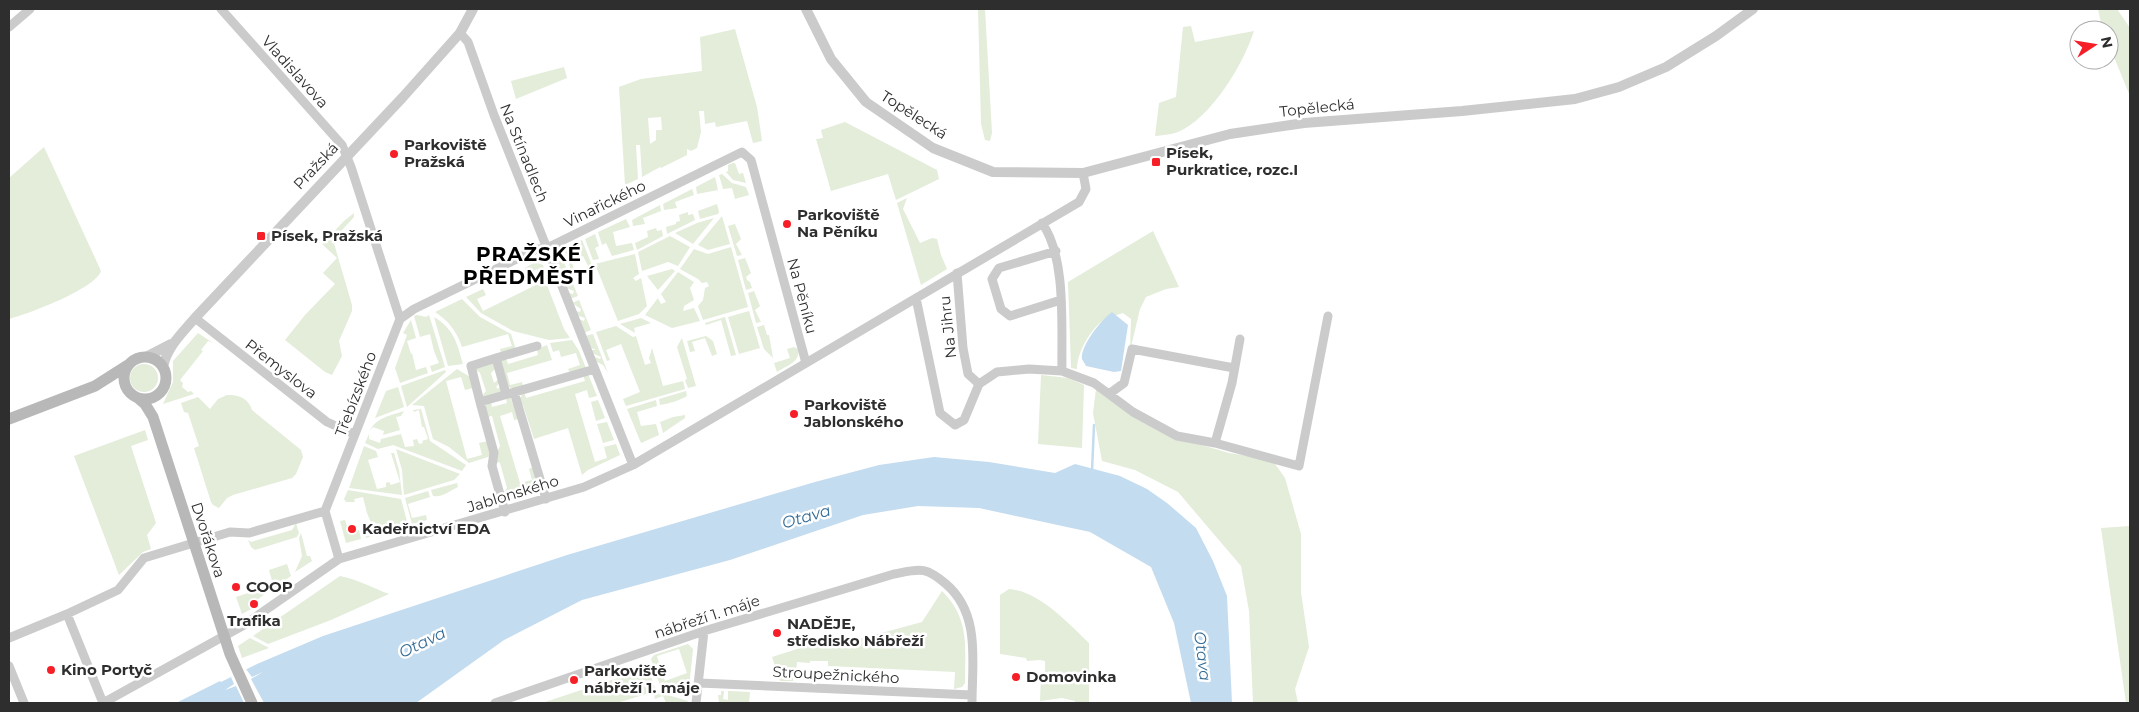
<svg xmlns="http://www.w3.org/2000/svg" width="2139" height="712" font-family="Montserrat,sans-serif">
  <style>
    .green { fill: #e3edda; fill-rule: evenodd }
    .water { fill: #c4dcef }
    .pier { fill: #fff }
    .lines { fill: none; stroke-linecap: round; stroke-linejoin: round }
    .stream { stroke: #c4dcef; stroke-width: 2.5 }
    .minor { stroke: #cbcbcb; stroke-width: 9 }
    .tertiary { stroke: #cbcbcb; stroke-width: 10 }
    .secondary { stroke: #b8b8b8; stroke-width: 11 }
    .poi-dot { fill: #f61f27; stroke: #fff; stroke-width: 2 }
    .labels { text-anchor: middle; stroke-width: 5; stroke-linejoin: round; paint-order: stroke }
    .street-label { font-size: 15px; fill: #2e2e2e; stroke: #fff }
    .poi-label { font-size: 15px; font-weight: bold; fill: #2e2e2e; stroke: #fff; text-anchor: start }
    .water-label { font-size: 16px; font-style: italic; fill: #346d97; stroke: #fff }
    .district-label { font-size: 20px; font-weight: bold; letter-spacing: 1px; fill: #000; stroke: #fff }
  </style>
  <rect width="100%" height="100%" fill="#fff"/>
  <path class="green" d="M978 9H985L992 133 990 141 985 140 981 124Z
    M2098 9H2117L2130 28V96L2109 45V30H2103L2102 28Z
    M1191 26 1195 42 1254 31C1243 65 1211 118 1178 132 1170 135 1162 135 1155 136L1159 103 1176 97 1183 27Z
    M735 29 757 107 762 141 753 143 747 121 716 127 715 122 705 124 704 111H699L701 132 697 148 691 151 687 149V155L661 168 660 167 642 177 640 145H636L638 179 625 185 619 87 641 79 702 71 700 37ZM661 117 662 130H656V140L650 144 648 118Z
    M564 67 567 78 516 99 511 81Z
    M845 122 937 170 939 179 896 200 888 174 831 191 816 139 823 138 821 130Z
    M44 147 101 271C95 289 28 314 9 319V178Z
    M733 163H735L739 174 743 173 746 183 733 180 726 172 728 171V165Z
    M722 174 732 183 746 187 749 195 735 199 732 188 723 189 719 175Z
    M715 177 718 190 697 194 696 187Z
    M692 189 694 195 675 202 677 208 664 210 663 204Z
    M907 198 903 209 920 243 932 238 937 239 941 255 947 269 921 285 897 203Z
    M717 204 719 212 718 214 700 219 698 211Z
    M660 205 661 211 643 218 645 224 633 226 632 220Z
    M688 212V215L693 214 695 220 667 234 666 227 676 224V222L680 221 679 215Z
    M354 213V217L333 240 352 305V311L339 341 342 356 332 375 325 372 285 340 305 315 335 284 323 273 337 258 322 244 344 221Z
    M722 216 730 244 708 250 698 245Z
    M714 218 693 244 675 233 697 223Z
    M626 219 630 227 613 232 616 246 632 243 634 250 612 256 606 243 602 245 598 232Z
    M735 224 741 239 736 244 742 255 737 256 728 226Z
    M656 228 657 231 662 230 663 236 637 250 635 243 648 237 647 231Z
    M1153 231 1179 287 1166 289 1146 297 1140 309 1130 351 1131 319 1123 313C1117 315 1109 317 1104 320 1090 329 1077 353 1077 369L1071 368 1068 282Z
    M595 234 599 246 595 248 599 259 593 260 585 239Z
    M670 236 690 247 678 266 668 262 642 271 638 252Z
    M582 240 595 273 592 274 583 256 571 260 574 269 571 270 565 251 568 246Z
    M731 247 748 307 703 320 698 306 703 300 705 288 709 286 707 282 702 283 698 279 680 269 694 249 708 254Z
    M635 254 639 274 633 278 636 281 641 278 647 306 639 314 618 321 595 264Z
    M745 258 751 273 746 277 747 280 750 282 752 288 746 290 738 260Z
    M563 260 578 296 570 299 569 293 573 294 574 291 566 288V284L569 285 570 280 567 279 568 276 560 273 556 263Z
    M535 262 543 265 548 280 547 285 564 329 570 338 549 340 513 331 481 313 466 297 483 289 486 295 477 299 483 311 542 282 537 269 527 274 525 268Z
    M672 269 675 271 658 290 647 276Z
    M678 272 694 282 690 288 694 300 684 306 683 311 694 308 700 321 672 328 645 315 658 298 661 304 666 302 661 294Z
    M754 291 760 306 755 310 761 322 756 323 748 293Z
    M462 299 480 317 511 334 516 350 501 354 500 349 512 346 508 334 462 347C457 332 449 321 435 312Z
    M579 300 591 330 584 333 579 319 584 321 585 318 576 315V311L580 312 581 309 572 303Z
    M749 311 760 348 739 354 728 317Z
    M417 315 426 317 429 315 445 367 432 372 430 366 439 363 434 351 430 334 420 337 414 316Z
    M434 317C454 329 457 343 463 364L448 366Z
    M725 317 736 355 731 356 721 320 706 325 705 323Z
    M641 318 651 323 634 328 635 333 620 324Z
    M411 320 416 338 407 341 411 354 412 353 416 370 426 367 428 373 400 383 395 368 407 335 403 333Z
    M764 325 767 335H769L773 358 764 349 757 327Z
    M616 326 633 337 636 336 645 365 651 363 649 358 652 348 663 386 683 381 685 389 626 406 623 399 640 392 621 344 606 350 610 360 607 361 596 332Z
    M198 333 213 343 208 341 201 350 203 351 180 380 183 383 182 387 188 392 191 391 194 394 163 404 173 382V361Z
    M593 334 608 373 603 365 595 361 594 357 600 359 601 357 592 353V350H596L589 347 585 336Z
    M706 336 713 341 717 354 712 356 705 338 692 342 695 351 690 352 687 341Z
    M682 338 696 386 688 388 685 380 687 379 677 347Z
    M572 340 579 351 586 368 570 373 568 369 580 365 576 353 561 357 559 350 553 352 550 343Z
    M547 345 552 360 507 373 510 385 522 382 523 386 513 389 508 387 500 362 501 359 506 358 508 364 538 355 537 349Z
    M794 347 798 349C801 362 786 366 777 372L774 363 790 358 787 349Z
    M493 362 496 368 491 373 494 383 499 379 500 382 496 387 498 389 501 386 502 391 482 398 481 397 486 391 480 373 478 371 475 373 474 368Z
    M130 378a14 14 0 1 1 28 0a14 14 0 1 1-28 0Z
    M457 369 470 377 473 388 465 390 461 377 446 381 467 459 482 455 479 443 488 441 491 456 469 463 449 447 433 439 424 406 412 405Z
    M445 370 446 372 407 407 401 386Z
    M588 374 597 396 589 398 587 390 575 394 595 462 607 458 604 447 616 444 620 455 588 470 582 475 568 428 534 439 523 405 520 403V398L524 392 526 398 585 381 583 375Z
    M1041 375 1068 378 1084 385 1082 448 1038 444Z
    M398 387 404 407 375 418 386 391Z
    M1096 389 1171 436 1229 453 1260 458 1275 464 1278 468 1285 478 1301 534V592L1309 647 1295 689 1298 703H1253L1249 611 1241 566 1178 492 1135 470 1102 461 1093 413Z
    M686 391 687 396C678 401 671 403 660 405L659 399Z
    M227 395C239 394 249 399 252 410L301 450 303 457 296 474 292 478 233 495 227 498 219 508 213 505 211 502 194 448 199 446 188 413 184 412 181 403 198 397 210 409 218 399Z
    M510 397 519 419 514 420 512 412 500 416 520 483 532 480 529 469 533 467 539 487 504 498 503 494 507 488 500 463 498 462 495 465 497 452 500 446 492 416H490L488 419 485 406 491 402 492 407 507 403 506 398Z
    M598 400 605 418 596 421 591 402Z
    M656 400 657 406 637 412 641 426 656 424 659 435 641 443 627 409Z
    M421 409 430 441 466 465 462 471 393 445 378 449 365 443 369 434V439L380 443 381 439 401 434 405 447 414 446 413 440 417 439 419 444 423 443 422 441 428 439 424 427H422L419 410 414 412 413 410Z
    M404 411 401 416 396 417 400 430 383 435 384 431 373 427 370 431C375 418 392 415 404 411Z
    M685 415V418L663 433 660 422 673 417Z
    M607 422 614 440 603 443 597 424Z
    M145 430 148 440 131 446 156 523 147 535 151 549 143 552 119 575 74 456Z
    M364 446 376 451 378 457 368 460 377 489 386 487V483L389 482 391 485 400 482 391 453H394L399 470 402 495 349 488Z
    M396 449 460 474 454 480 404 495 402 470Z
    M457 483 458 487C451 490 442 498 433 496L431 490Z
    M348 490 401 499 408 525 366 538 363 529 372 525 367 513 363 497 354 499 355 502H346L344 499Z
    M428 491 430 497 408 504 412 518 426 515 427 520 412 524 405 498Z
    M345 520 349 532 359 530 361 539 346 543 340 521Z
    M296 523 299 533 297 537 255 550 251 547 248 540 251 542 292 530Z
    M2130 526V703H2126L2101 528Z
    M301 533 307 556H310L312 561 295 572 302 556 299 538Z
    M287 564 291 576 274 588 269 570Z
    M340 576C357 579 373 588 389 594L331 620 268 644 253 636Z
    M270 586V590L253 603V608L242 614 236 597Z
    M1009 589C1039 591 1068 623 1089 643V703H1075V701L1062 698 1040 701 1041 676H1045V661L1040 660 1027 661 1026 658 1000 654V595Z
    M942 591C970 619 965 646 965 683L962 687 954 689 955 672 828 666V661H810V663L797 662 796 671 794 669 793 681H780L772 657 816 643 841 644 922 622Z
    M250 638 269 648 242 658 238 646Z
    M688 644 693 649 688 697 662 690 655 672 661 670 665 681 687 673 679 649 657 656 660 666 654 668 651 659 654 655Z
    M648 668 656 691 617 703H542Z
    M721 691H724L723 699 728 700V691L750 692 749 703H719L718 695H721Z
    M661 693 688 701 687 703H666L663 696 655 699 654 695Z"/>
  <path class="water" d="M1112 312 1128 325 1121 371 1114 372 1086 366C1085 364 1083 361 1082 359 1080 346 1102 319 1112 312Z
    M934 457 989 462 1055 473 1075 464 1120 476 1147 489 1167 503 1196 528 1213 561 1227 596 1232 703H1191L1174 623 1151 567 1090 532 979 508 918 506 863 515 730 560 582 600 504 640 416 703H176L220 681 221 682 257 664 323 636 567 555 815 482 879 465Z"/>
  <path class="pier" d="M246 669 252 677 263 672 251 679 264 703H244L236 686 225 690 234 684 231 677Z"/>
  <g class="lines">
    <path class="stream" d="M1092 471 1094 425"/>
    <path class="minor" d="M221 9 342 145 351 167 400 319 325 511
      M9 27 30 9
      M460 33 468 42 494 115 633 465
      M1042 223C1067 258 1061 328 1062 371
      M1056 251 999 268 992 279 1001 309 1010 316 1061 300
      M957 273 963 348 968 374 979 384 997 372 1029 369 1062 371 1094 383 1133 412 1177 436 1215 443 1299 466 1328 316
      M916 298 940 413 955 425 964 420 979 384
      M195 318 327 422 354 434
      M400 319 414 309 537 249 547 248 742 152 751 160 806 363
      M496 358 537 346
      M514 392 546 499
      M1109 394 1124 383 1132 349 1234 368
      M480 402 471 366 496 358 506 394
      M1215 443 1232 383 1240 339
      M325 511 339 559
      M505 512 492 466 494 453 480 402 595 369
      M67 614 103 703
      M9 638 67 614 118 590 144 558 230 532 249 533 325 511
      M9 666 24 703
      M699 683 972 695
      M103 703 244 625 339 559 584 487 633 465 1079 202 1086 189 1083 173
      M495 703 704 631 894 574C920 569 925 566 946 584 981 614 972 662 972 703
      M696 703 704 631"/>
    <path class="tertiary" d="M806 9 831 59 866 102 933 148 993 172 1083 173 1230 134 1304 123 1462 111 1575 99 1619 87 1666 67 1716 36 1753 9
      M146 357 171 344
      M163 367C167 347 182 333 195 318L403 97 460 33 473 9"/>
    <path class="secondary" d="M124 378a21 21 0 1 1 42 0a21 21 0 1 1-42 0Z
      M138 398 145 404 153 417 230 654 252 703
      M9 419 95 386 128 365"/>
  </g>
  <g class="poi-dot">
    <circle cx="394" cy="154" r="5"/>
    <rect x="1151" y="157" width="10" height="10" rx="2.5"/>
    <circle cx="787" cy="224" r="5"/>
    <rect x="256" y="231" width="10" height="10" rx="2.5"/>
    <circle cx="794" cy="414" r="5"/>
    <circle cx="352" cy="529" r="5"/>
    <circle cx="236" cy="587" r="5"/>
    <circle cx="254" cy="604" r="5"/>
    <circle cx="777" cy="633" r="5"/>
    <circle cx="51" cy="670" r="5"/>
    <circle cx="1016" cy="677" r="5"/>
    <circle cx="574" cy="680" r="5"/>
  </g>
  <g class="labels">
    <g class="street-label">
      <text transform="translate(295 72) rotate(48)" y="5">Vladislavova</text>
      <text transform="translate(1317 108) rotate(-6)" y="5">Topělecká</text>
      <text transform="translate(914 115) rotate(33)" y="5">Topělecká</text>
      <text transform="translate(524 153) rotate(68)" y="5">Na Stínadlech</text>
      <text transform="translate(316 166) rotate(-47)" y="5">Pražská</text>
      <text transform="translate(605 204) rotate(-26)" y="5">Vinařického</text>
      <text transform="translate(802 296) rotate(75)" y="5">Na Pěníku</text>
      <text transform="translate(948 327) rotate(-96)" y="5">Na Jihru</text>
      <text transform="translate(281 369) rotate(38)" y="5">Přemyslova</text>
      <text transform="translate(356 394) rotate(-69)" y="5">Třebízského</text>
      <text transform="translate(513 494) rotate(-17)" y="5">Jablonského</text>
      <text transform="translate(208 540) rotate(72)" y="5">Dvořákova</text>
      <text transform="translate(707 617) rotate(-18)" y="5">nábřeží 1. máje</text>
      <text transform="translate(836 675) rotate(3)" y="5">Stroupežnického</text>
    </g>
    <g class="poi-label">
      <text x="404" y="150">Parkoviště<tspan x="404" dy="17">Pražská</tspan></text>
      <text x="1166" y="158">Písek,<tspan x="1166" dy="17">Purkratice, rozc.I</tspan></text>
      <text x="797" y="220">Parkoviště<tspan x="797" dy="17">Na Pěníku</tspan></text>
      <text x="271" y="241">Písek, Pražská</text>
      <text x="804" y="410">Parkoviště<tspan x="804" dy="17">Jablonského</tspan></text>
      <text x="362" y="534">Kadeřnictví EDA</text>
      <text x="246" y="592">COOP</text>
      <text x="254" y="626" text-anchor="middle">Trafika</text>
      <text x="787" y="629">NADĚJE,<tspan x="787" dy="17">středisko Nábřeží</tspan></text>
      <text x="61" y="675">Kino Portyč</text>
      <text x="584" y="676">Parkoviště<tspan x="584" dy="17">nábřeží 1. máje</tspan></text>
      <text x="1026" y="682">Domovinka</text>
    </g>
    <g class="water-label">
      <text transform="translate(806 516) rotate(-16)" y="6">Otava</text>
      <text transform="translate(422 642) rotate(-26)" y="6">Otava</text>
      <text transform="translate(1203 656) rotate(83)" y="6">Otava</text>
    </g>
    <g class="district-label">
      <text x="529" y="261">PRAŽSKÉ<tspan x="529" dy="23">PŘEDMĚSTÍ</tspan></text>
    </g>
  </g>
  <rect width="2139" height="712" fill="none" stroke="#2e2e2e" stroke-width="20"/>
  <g transform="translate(2094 45) rotate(78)"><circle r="24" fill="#ffffff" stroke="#ababab"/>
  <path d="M0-4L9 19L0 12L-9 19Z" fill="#f61f27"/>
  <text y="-8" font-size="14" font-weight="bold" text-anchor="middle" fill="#2e2e2e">N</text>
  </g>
</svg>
